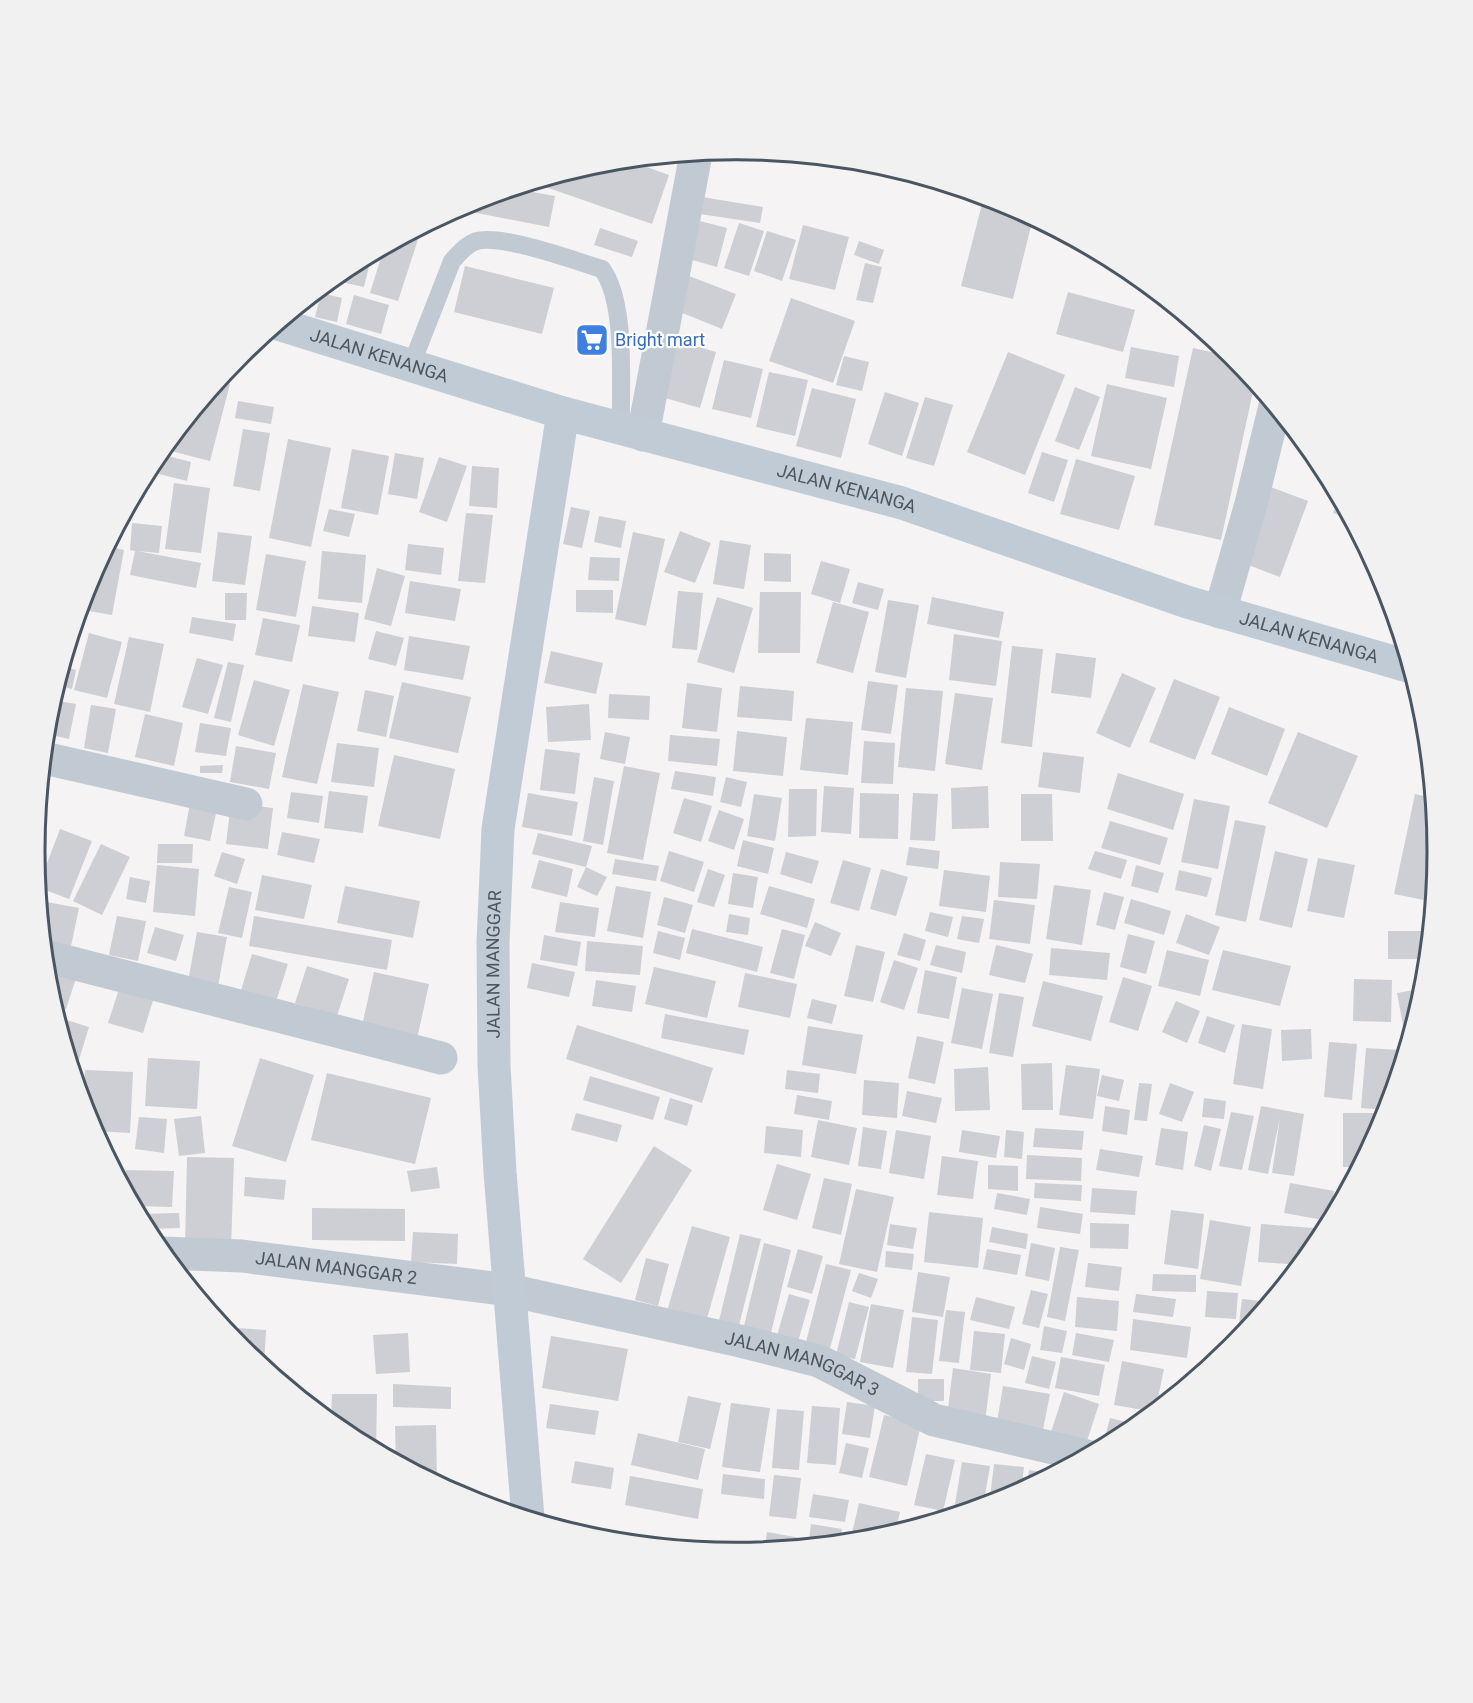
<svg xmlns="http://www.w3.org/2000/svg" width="1473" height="1703" font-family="Roboto,sans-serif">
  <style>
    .building { fill: #cdcfd5 }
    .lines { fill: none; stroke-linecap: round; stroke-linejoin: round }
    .lane { stroke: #c1cad2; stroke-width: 18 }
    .street { stroke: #c1cad2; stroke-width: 33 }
    .secondary { stroke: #c1cbd6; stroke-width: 33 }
    .labels { text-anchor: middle; stroke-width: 4.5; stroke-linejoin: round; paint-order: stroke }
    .shop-label { font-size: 18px; fill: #366cbe; stroke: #fff; text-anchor: start }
    .street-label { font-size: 18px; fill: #4a5661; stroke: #fff }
    .rim { fill: none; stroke: #4a5661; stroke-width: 3 }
  </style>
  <rect width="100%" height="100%" fill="#f5f3f3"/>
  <path class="building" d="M627 160 669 175 652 224 534 183 600 163Z
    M515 189 555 196 549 227 456 209Z
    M984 196 1005 203 1033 218 1013 299 961 286Z
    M702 197 763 207 760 223 700 214Z
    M700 221 727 228 717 267 689 259Z
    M739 223 764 231 749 276 724 268Z
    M803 225 849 237 835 290 789 279Z
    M422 227 398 301 370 293 384 248Z
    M600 228 638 241 632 257 594 245Z
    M767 231 796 240 782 281 754 271Z
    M859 241 884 250 879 264 854 255Z
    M372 254 364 287 332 280 347 268Z
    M865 263 882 267 873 303 856 300Z
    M465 266 554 288 542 334 454 312Z
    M689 276 736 294 722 329 675 310Z
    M1068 292 1135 310 1123 352 1056 334Z
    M321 293 342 298 337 322 315 317Z
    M354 295 389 305 381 334 346 324Z
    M791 298 855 321 833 383 769 361Z
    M674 340 716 352 700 408 658 396Z
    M1131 347 1179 356 1174 387 1125 378Z
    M1193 348 1234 357 1255 382 1221 540 1154 525Z
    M1008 352 1065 375 1025 475 967 452Z
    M844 356 869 362 862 391 836 385Z
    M724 360 763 369 751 418 712 409Z
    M769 372 808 380 795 436 756 427Z
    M219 381 230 384 210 461 163 449Z
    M1107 384 1167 398 1151 469 1091 456Z
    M1075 387 1100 397 1079 450 1055 441Z
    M812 388 856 399 841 458 796 446Z
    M885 392 919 403 902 456 868 444Z
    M925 397 953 405 934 466 906 458Z
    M238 401 274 407 271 424 235 418Z
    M243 429 270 433 260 491 233 486Z
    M288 439 331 448 311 547 269 538Z
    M352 449 389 456 378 515 341 508Z
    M1042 452 1068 460 1054 502 1028 493Z
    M395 453 424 458 417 499 388 494Z
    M160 454 191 462 187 481 155 473Z
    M439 457 467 466 447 522 419 512Z
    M1076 459 1135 476 1119 530 1060 514Z
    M472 466 499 468 497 508 469 506Z
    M174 483 210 488 201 553 165 549Z
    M1265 485 1308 501 1280 577 1238 561Z
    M1339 497 1352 520 1333 513Z
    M571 507 590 511 582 548 563 544Z
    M329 509 355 514 349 537 323 531Z
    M466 513 493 515 485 583 458 581Z
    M599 516 626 521 621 548 594 542Z
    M132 523 162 526 159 553 137 551 201 563 196 588 130 575 135 551 130 550Z
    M680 531 711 543 695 583 664 572Z
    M218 532 252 536 245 585 212 581Z
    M633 532 665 539 646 626 615 619Z
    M720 540 751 545 744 589 713 584Z
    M408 544 444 548 441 575 405 570Z
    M107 546 124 550 112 615 83 610 88 583Z
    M322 551 366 555 362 603 318 599Z
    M764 553 791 554V582L764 581Z
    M266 554 306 561 296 617 256 610Z
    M590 557 620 558 619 581 588 580Z
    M821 561 850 569 840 603 811 594Z
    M377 568 405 576 391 626 364 619Z
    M410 581 461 589 455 621 405 613Z
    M858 582 884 589 878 610 852 603Z
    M576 590H613V613L576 612Z
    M678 591 703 593 697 650 672 648Z
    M760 592H801L800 653H758Z
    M225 593H247L246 620H225Z
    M717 597 753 608 734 673 697 662Z
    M932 597 1004 612 999 638 927 624Z
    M888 600 919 605 906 678 875 672Z
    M833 602 869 612 853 673 816 663Z
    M312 606 359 613 355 642 308 636Z
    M192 617 236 624 233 641 189 633Z
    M263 618 300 625 292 662 255 655Z
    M74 629 80 631 72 662 65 660Z
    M376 631 404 638 396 666 368 659Z
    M89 633 122 642 107 698 74 690Z
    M954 634 1002 641 996 686 949 680Z
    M409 636 470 646 463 680 404 670Z
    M129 637 164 644 150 712 114 704Z
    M1012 646 1043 649 1032 747 1001 743Z
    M551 651 603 663 596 694 544 683Z
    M1056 653 1096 658 1091 698 1051 693Z
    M197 658 223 665 208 714 182 707Z
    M228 662 244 665 231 722 214 718Z
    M63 666 76 670 72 689 57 685Z
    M1122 673 1156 688 1130 748 1096 733Z
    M1174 679 1220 697 1195 760 1149 742Z
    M254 680 290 690 274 746 238 735Z
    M868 681 898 685 891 734 861 730Z
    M402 682 471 697 458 753 389 738Z
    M687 683 722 688 717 732 682 728Z
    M303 684 339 692 317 784 282 777Z
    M740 686 794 691 792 721 737 717Z
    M906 688 943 691 935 771 898 767Z
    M365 690 394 696 386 737 357 731Z
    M955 693 993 698 982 770 945 764Z
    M609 694 650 696 649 720 608 718Z
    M52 700 76 704 69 739 46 734Z
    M589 704 591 740 548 742 546 707Z
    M91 705 116 709 108 753 84 748Z
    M1229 707 1285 729 1267 776 1211 754Z
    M145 714 183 723 174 766 135 757Z
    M806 718 853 722 848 775 800 770Z
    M200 723 231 728 226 756 195 752Z
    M737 731 787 737 783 776 733 771Z
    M605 732 630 737 625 764 600 759Z
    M1298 732 1358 756 1327 828 1268 803Z
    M670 735 720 739 717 766 668 761Z
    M864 741 895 743 893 784 861 783Z
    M337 743 379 748 374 787 331 782Z
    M236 746 276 753 269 789 230 782Z
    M545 749 580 753 575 794 540 790Z
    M1043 752 1084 757 1080 793 1038 787Z
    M394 755 455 769 440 839 378 826Z
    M223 765 222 773H200V766Z
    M624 766 660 773 643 860 607 853Z
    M675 771 716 777 713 796 671 789Z
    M1118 773 1184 794 1173 830 1107 809Z
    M594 777 614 781 603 845 583 841Z
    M726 777 747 782 741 807 720 802Z
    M824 786 854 788 851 834 821 832Z
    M988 786 989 828 952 829 951 788Z
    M789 789H817L816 836 788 837Z
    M329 791 368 796 363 833 324 828Z
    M291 792 323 796 319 823 287 818Z
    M528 793 578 802 572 836 522 827Z
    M860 793 899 794 898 839 859 838Z
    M913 793 938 794 935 841 910 840Z
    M754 794 782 798 775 841 747 836Z
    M1021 794H1052L1053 841H1021Z
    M1415 794 1433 798 1438 851 1434 902 1394 894Z
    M684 798 712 806 701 842 673 833Z
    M1194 799 1230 806 1218 869 1181 862Z
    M190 803 217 809 210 841 184 836Z
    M231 803 273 808 268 849 226 844Z
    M719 810 744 819 734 850 708 841Z
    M38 814 47 817 36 850H35Z
    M1235 820 1266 826 1246 922 1215 915Z
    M1110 821 1168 838 1160 865 1101 848Z
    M60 829 92 841 69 899 38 887Z
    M282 832 320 839 314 863 277 855Z
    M538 833 592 846 586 867 532 854Z
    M743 840 774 848 768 874 737 866Z
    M101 844 130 857 102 915 73 901Z
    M158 844H193L192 863H157Z
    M909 847 940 851 938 869 906 865Z
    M669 851 704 862 694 892 660 881Z
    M1095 851 1127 860 1121 879 1088 869Z
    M1275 851 1308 859 1292 928 1259 920Z
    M222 852 245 859 237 884 214 876Z
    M786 852 819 861 812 884 780 874Z
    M1318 858 1355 865 1344 918 1307 911Z
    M615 859 659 866 656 881 612 874Z
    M539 860 573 869 567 897 531 888Z
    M843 860 871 868 859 911 830 903Z
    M1000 862 1040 864 1037 899 998 897Z
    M157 865 199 869 195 916 153 912Z
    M1136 865 1164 873 1158 893 1131 886Z
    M586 867 607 877 597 896 577 887Z
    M708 869 725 875 714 907 697 902Z
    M881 869 908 877 896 916 870 909Z
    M944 870 990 876 986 912 939 906Z
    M1179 870 1212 878 1207 897 1175 890Z
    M733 873 758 877 753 908 728 904Z
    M262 875 312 885 304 919 255 910Z
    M130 877 150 881 146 903 126 899Z
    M1054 885 1091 890 1082 945 1046 939Z
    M345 886 420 901 413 938 337 923Z
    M616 886 651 892 643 938 607 931Z
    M769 886 815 899 807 928 760 914Z
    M229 887 252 892 242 938 218 933Z
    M1104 892 1124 897 1115 930 1096 925Z
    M664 897 693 905 685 933 657 925Z
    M1131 899 1171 911 1164 935 1124 923Z
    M994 900 1035 905 1030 944 989 939Z
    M47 902 79 908 70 951 44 946 42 926Z
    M560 902 599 908 595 937 555 932Z
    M930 912 953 917 948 937 925 931Z
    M729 914 750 918 748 935 726 932Z
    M1186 914 1220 927 1209 955 1176 943Z
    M117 916 146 921 138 961 109 955Z
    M254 916 392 940 387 970 249 946Z
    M962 916 984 919 979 943 957 939Z
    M815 922 841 933 831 956 805 946Z
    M155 927 184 935 176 961 147 953Z
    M692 929 763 947 757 972 686 953Z
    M782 929 805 935 794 979 770 973Z
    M658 931 685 938 680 960 653 953Z
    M1388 931H1424V959H1388Z
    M197 932 227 937 217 992 187 987Z
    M904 933 926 940 920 961 897 955Z
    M1128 934 1155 941 1146 974 1120 967Z
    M544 935 581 942 577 966 540 960Z
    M587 941 643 946 640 975 585 971Z
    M856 945 885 952 873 1002 844 996Z
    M936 945 966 952 962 973 930 965Z
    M996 945 1033 954 1025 983 989 975Z
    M1051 948 1110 953 1107 980 1049 975Z
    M1167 950 1209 960 1200 996 1158 986Z
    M1223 950 1291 966 1280 1006 1212 990Z
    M252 954 288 964 274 1008 239 997Z
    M894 960 918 968 904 1010 880 1002Z
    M532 963 575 972 569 997 527 988Z
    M307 966 349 979 337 1016 295 1003Z
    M654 967 716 981 707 1018 645 1004Z
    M925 970 957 977 949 1019 917 1013Z
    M374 972 429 984 417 1039 362 1026Z
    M46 973 77 975 66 1009 53 1005Z
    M745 973 797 984 790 1018 738 1007Z
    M1123 977 1152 986 1138 1031 1109 1022Z
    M1354 979 1392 980 1391 1022 1353 1021Z
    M596 980 636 986 632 1012 592 1006Z
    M1043 981 1103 996 1091 1041 1032 1026Z
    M121 983 155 994 143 1033 108 1023Z
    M962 988 993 994 982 1049 951 1043Z
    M1425 988 1413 1029 1404 1031 1397 993Z
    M999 993 1024 997 1013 1057 989 1053Z
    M812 999 837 1005 832 1024 807 1018Z
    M1176 1001 1200 1011 1187 1043 1162 1032Z
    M665 1014 749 1030 744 1055 661 1038Z
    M1207 1016 1235 1025 1225 1053 1198 1043Z
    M57 1017 89 1027 74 1076 70 1060Z
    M1242 1024 1272 1029 1263 1089 1233 1084Z
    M577 1025 713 1068 702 1103 566 1059Z
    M808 1026 863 1035 856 1074 802 1065Z
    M1311 1029 1312 1059 1282 1061 1281 1030Z
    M917 1036 944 1042 935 1084 908 1078Z
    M1329 1042 1357 1044 1352 1100 1324 1097Z
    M1366 1048 1400 1050 1398 1078 1388 1110 1361 1108Z
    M148 1058 200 1061 197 1109 145 1106Z
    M260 1058 314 1075 286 1162 232 1146Z
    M1052 1063 1053 1110H1022L1021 1064Z
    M1066 1065 1100 1069 1093 1119 1059 1115Z
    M988 1067 990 1110 955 1111 954 1069Z
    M85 1070 133 1072 130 1133 94 1131 83 1104Z
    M787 1070 820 1074 818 1093 785 1089Z
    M327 1073 431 1098 415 1164 311 1140Z
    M1102 1075 1124 1080 1119 1101 1097 1096Z
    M590 1076 660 1097 653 1120 583 1100Z
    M864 1080 899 1083 897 1118 862 1115Z
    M1139 1083 1152 1084 1147 1121 1134 1120Z
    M1170 1083 1194 1092 1182 1122 1159 1114Z
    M907 1091 942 1098 936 1123 902 1116Z
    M797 1095 832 1101 829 1120 794 1114Z
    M670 1098 693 1105 687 1126 664 1119Z
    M1204 1098 1226 1101 1224 1119 1202 1117Z
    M1105 1106 1130 1110 1127 1135 1102 1131Z
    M1261 1106 1304 1114 1294 1176 1272 1173 1280 1118 1268 1174 1248 1170Z
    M1231 1112 1254 1116 1242 1170 1219 1166Z
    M576 1113 622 1125 617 1142 571 1130Z
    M1343 1113H1378V1134L1360 1167H1343Z
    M201 1116 205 1153 179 1156 174 1119Z
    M139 1117 167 1119 164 1153 135 1149Z
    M818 1120 857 1128 849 1165 811 1157Z
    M1204 1125 1221 1129 1211 1171 1194 1166Z
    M766 1126 803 1130 801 1157 764 1153Z
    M863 1127 887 1131 881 1169 858 1166Z
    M1035 1128 1084 1131 1082 1150 1033 1147Z
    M1161 1128 1188 1132 1183 1170 1155 1165Z
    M896 1130 931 1136 924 1179 889 1173Z
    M962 1130 1000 1136 996 1158 959 1152Z
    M1006 1130 1024 1132 1022 1159 1004 1157Z
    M654 1146 692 1170 621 1283 583 1259Z
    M1100 1149 1143 1156 1139 1177 1096 1170Z
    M1027 1155 1082 1158 1081 1181 1026 1179Z
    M942 1156 978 1161 973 1199 937 1195Z
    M187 1157 234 1158 231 1249 185 1248Z
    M777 1164 811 1174 797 1220 763 1210Z
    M988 1165 1018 1166V1191L988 1189Z
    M437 1167 440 1188 411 1192 407 1171Z
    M126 1170 174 1171 172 1207 134 1206 125 1190Z
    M245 1177 286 1180 284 1200 244 1196Z
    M824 1178 852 1184 841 1235 812 1228Z
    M1035 1183 1082 1185 1081 1201 1034 1198Z
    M1290 1183 1334 1191 1329 1221 1284 1213Z
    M1092 1188 1137 1191 1135 1215 1090 1212Z
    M856 1189 894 1197 877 1272 839 1264Z
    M997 1193 1030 1199 1027 1215 994 1209Z
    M1040 1207 1083 1214 1080 1234 1037 1228Z
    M312 1208 405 1209V1241L312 1240Z
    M1171 1210 1204 1214 1198 1269 1164 1264Z
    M929 1212 983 1218 978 1268 924 1262Z
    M179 1213 180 1228 146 1229 138 1214Z
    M1210 1220 1251 1227 1241 1286 1200 1279Z
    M1090 1223 1129 1224 1128 1249 1090 1248Z
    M890 1224 917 1228 913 1249 887 1245Z
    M1261 1224 1314 1228 1312 1251 1301 1265 1258 1262Z
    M692 1226 730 1237 704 1329 665 1318Z
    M992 1227 1028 1234 1026 1249 989 1242Z
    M413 1232 458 1234 457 1264 411 1262Z
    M740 1234 761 1239 738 1329 718 1325Z
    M764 1243 791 1250 770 1337 743 1330Z
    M1031 1243 1055 1248 1049 1281 1025 1276Z
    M1060 1247 1079 1250 1065 1321 1047 1317Z
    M798 1249 823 1256 812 1294 787 1287Z
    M987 1249 1021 1255 1017 1275 983 1269Z
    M886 1251 914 1254 912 1270 885 1267Z
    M646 1258 669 1264 658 1306 635 1300Z
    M1088 1263 1122 1267 1119 1291 1085 1287Z
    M826 1264 851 1270 828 1356 804 1350Z
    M918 1272 950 1277 943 1317 912 1312Z
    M859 1273 878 1279 871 1298 852 1291Z
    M1153 1274 1196 1275V1292L1152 1291Z
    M1031 1290 1048 1294 1039 1328 1022 1324Z
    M1207 1291 1238 1293 1236 1319 1205 1317Z
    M789 1294 810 1300 797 1345 776 1339Z
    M1136 1294 1176 1299 1173 1317 1133 1312Z
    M976 1297 1015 1307 1009 1329 970 1320Z
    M1077 1297 1119 1301 1117 1331 1075 1327Z
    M1242 1299 1270 1302 1252 1325 1239 1324Z
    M849 1302 869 1307 855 1359 836 1355Z
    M871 1304 904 1310 893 1368 860 1362Z
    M946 1310 965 1312 959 1363 939 1361Z
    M912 1317 938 1320 932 1374 906 1372Z
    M1133 1319 1191 1327 1187 1358 1130 1350Z
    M1044 1326 1067 1331 1062 1353 1040 1350Z
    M223 1327 266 1330 264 1367 240 1348Z
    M1238 1330 1244 1334 1215 1362Z
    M974 1331 1005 1334 1001 1373 970 1370Z
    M408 1333 410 1372 376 1374 373 1335Z
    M1076 1333 1114 1340 1109 1362 1072 1355Z
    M551 1336 628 1349 618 1401 542 1388Z
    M1011 1338 1031 1344 1024 1370 1004 1364Z
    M1032 1356 1056 1362 1049 1389 1025 1383Z
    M1061 1357 1105 1365 1099 1396 1055 1388Z
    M1122 1361 1164 1369 1155 1412 1114 1405Z
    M953 1368 991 1374 985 1422 947 1417Z
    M918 1379H944V1401H918Z
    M393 1384 451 1387V1409L393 1407Z
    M1003 1386 1050 1394 1043 1430 997 1422Z
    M1064 1392 1099 1404 1084 1450 1049 1438Z
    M332 1394H377L376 1451 346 1435 331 1423Z
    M688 1396 721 1403 710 1449 678 1442Z
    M847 1402 875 1406 870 1438 842 1434Z
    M731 1403 770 1408 760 1472 722 1467Z
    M550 1404 599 1411 595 1435 546 1428Z
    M812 1406 840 1408 836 1465 807 1463Z
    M777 1409 804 1411 799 1470 772 1468Z
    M884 1415 921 1424 907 1486 869 1477Z
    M1110 1418 1139 1425 1102 1448Z
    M436 1425 437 1484 396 1461 395 1426Z
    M638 1433 705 1449 698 1480 631 1465Z
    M846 1443 869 1448 862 1478 839 1473Z
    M926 1454 955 1460 943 1511 914 1505Z
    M575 1461 614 1468 611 1489 571 1483Z
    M962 1462 990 1466 983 1507 953 1516Z
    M994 1464 1024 1467 1021 1492 989 1505Z
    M1029 1470 1054 1474 1026 1489Z
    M723 1474 765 1479 764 1499 721 1494Z
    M774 1475 801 1478 796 1519 769 1516Z
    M630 1476 703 1489 698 1519 625 1505Z
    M813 1494 849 1500 845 1522 809 1517Z
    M859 1503 900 1512 895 1533 873 1540 850 1542Z
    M811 1524 842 1529 840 1543 808 1546Z
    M767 1532 801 1538 799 1547 764 1551Z"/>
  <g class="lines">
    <path class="lane" d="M411 366 452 261C459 254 464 246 474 242 497 232 575 261 602 269 627 303 620 384 621 428"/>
    <g class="street">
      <path d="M643 435 696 154"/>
      <path d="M1220 612 1251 504 1275 406"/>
      <path d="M44 758 246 804"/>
      <path d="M45 956 441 1058"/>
      <path id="s1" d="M163 1253 242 1256 509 1290 740 1341 819 1361 934 1420 1087 1456"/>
    </g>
    <g class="secondary">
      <path id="s2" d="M278 324 563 413 902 503 1187 602 1411 667"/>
      <path id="s3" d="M528 1518 500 1172 494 1065 493 942 498 829 563 413"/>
    </g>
  </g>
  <defs>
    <symbol id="supermarket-square" viewBox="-11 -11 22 22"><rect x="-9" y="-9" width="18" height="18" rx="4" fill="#3f7fe0" stroke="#fff"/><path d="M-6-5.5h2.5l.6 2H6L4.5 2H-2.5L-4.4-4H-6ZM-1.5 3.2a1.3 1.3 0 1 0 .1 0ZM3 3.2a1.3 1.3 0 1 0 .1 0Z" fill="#fff"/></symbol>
  </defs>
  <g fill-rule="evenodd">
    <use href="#supermarket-square" x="573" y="321" width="38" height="38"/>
  </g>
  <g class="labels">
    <g class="shop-label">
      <text x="615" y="346">Bright mart</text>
    </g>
    <g class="street-label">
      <text dy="6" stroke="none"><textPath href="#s2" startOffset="106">JALAN KENANGA</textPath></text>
      <text dy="6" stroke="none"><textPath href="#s2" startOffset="592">JALAN KENANGA</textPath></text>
      <text dy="6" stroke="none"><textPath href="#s2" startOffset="1078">JALAN KENANGA</textPath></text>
      <text dy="6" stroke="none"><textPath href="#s3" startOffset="555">JALAN MANGGAR</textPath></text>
      <text dy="6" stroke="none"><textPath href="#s1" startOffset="174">JALAN MANGGAR 2</textPath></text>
      <text dy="6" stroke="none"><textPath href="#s1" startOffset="651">JALAN MANGGAR 3</textPath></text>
    </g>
  </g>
  <path d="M0 0H1473V1703H0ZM45 851a691 691 0 1 1 1382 0a691 691 0 1 1-1382 0Z" fill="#f1f1f2" fill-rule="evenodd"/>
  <path class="rim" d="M45 851a691 691 0 1 1 1382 0a691 691 0 1 1-1382 0Z"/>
</svg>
